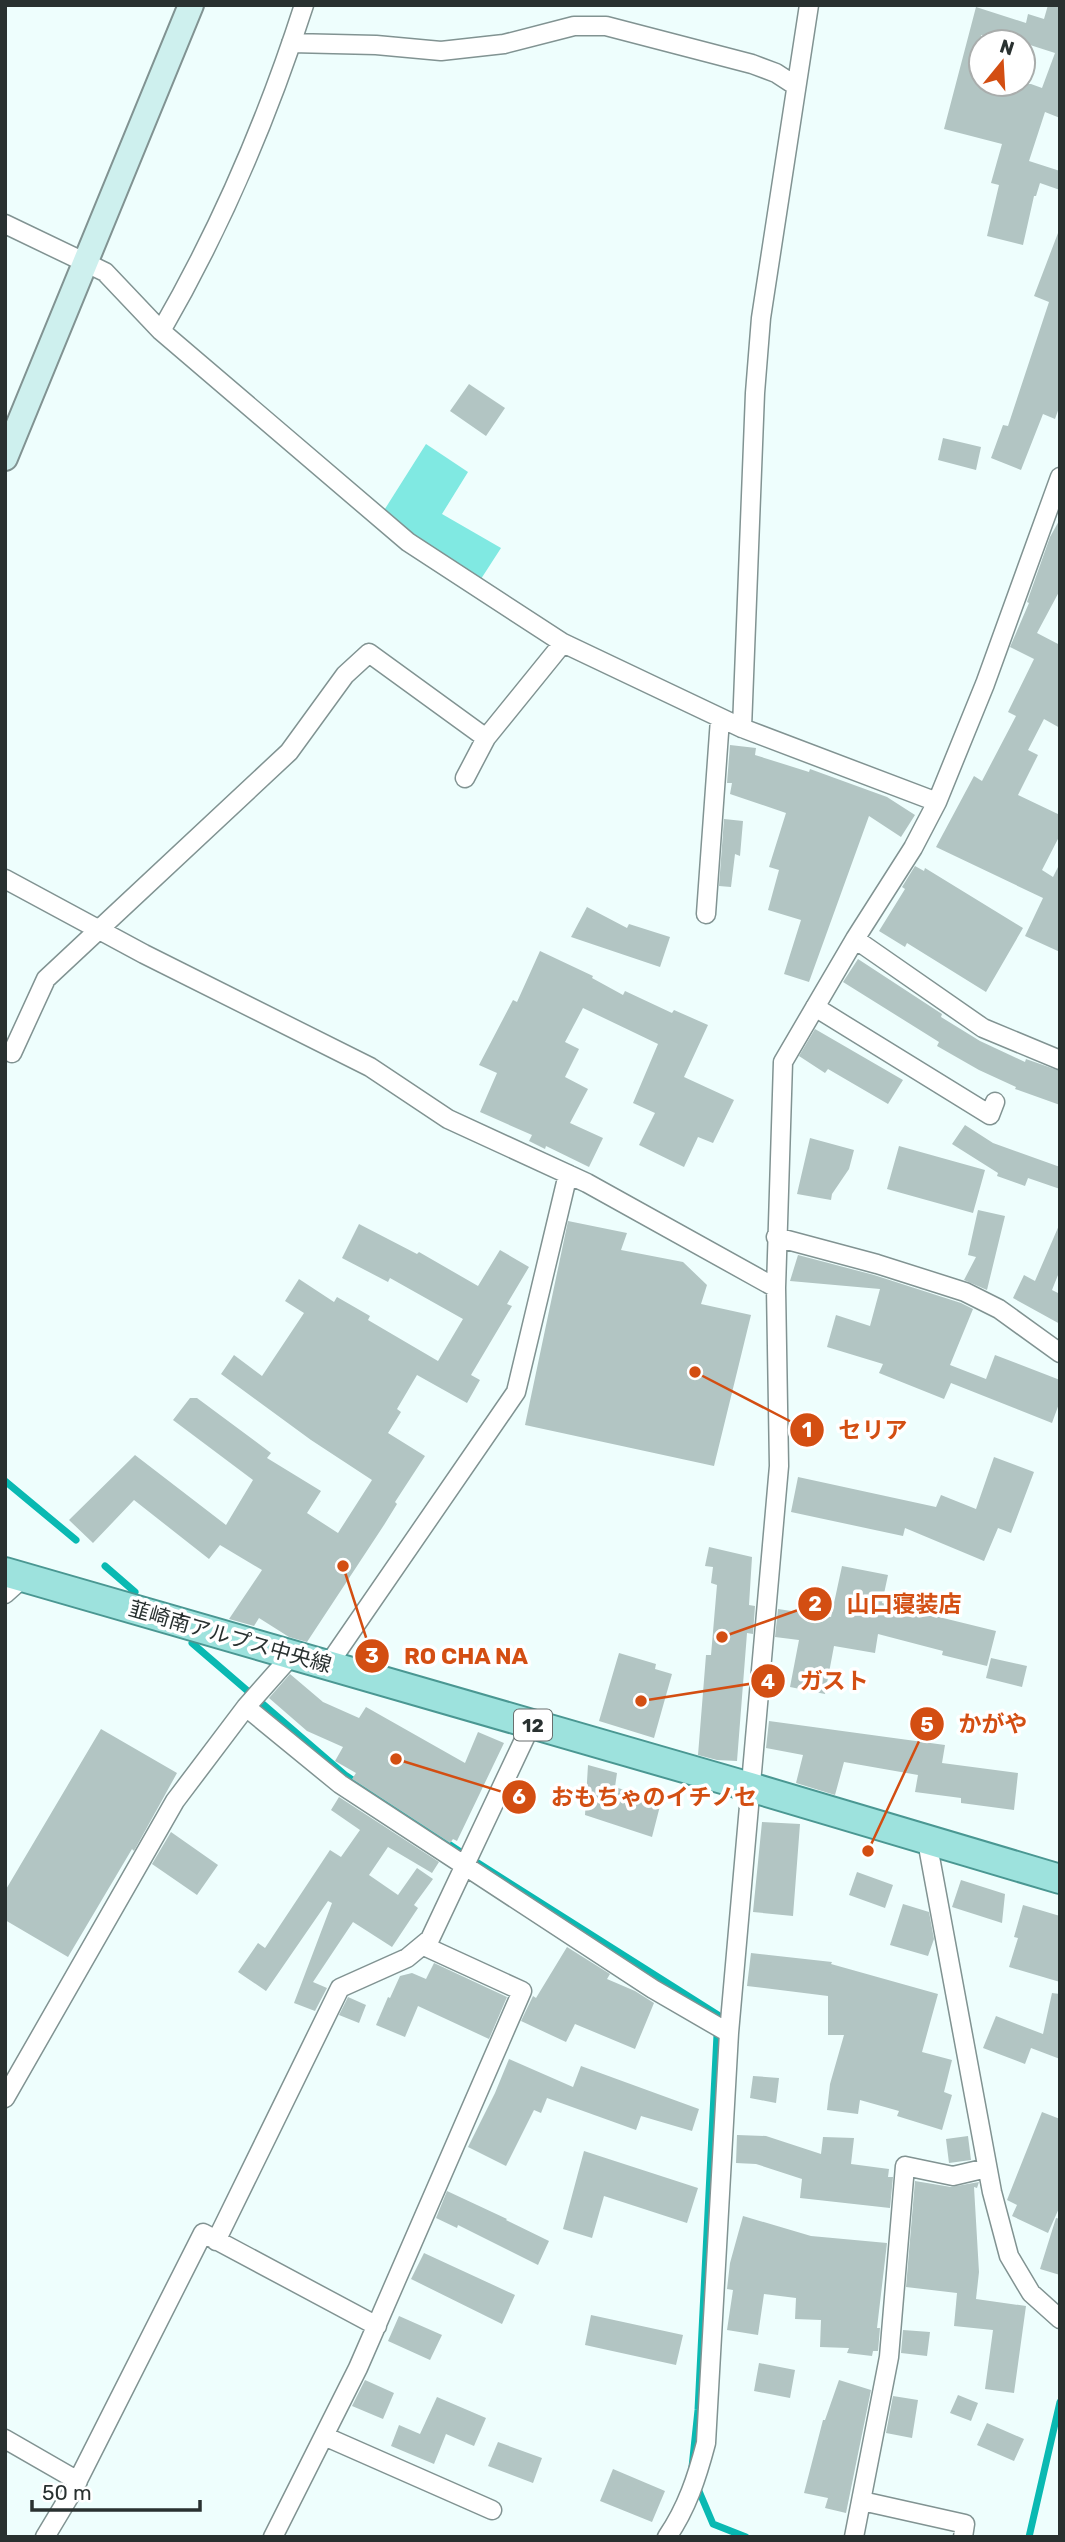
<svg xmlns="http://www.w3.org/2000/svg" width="1065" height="2542" font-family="Rubik,'Noto Sans JP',sans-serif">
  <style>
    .green { fill: #80e9e2 }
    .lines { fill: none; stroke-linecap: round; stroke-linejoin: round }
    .stream { stroke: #09b9b2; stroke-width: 7 }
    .building { fill: #b2c5c3; fill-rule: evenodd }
    .street-casing { stroke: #819392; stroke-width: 21 }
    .secondary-casing { stroke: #819392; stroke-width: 28 }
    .primary-casing { stroke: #4a9792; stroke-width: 32 }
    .street { stroke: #fff; stroke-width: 18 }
    .secondary { stroke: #cef0ee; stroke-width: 24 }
    .primary { stroke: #9de2dd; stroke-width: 28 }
    .labels { text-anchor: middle; stroke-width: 7; stroke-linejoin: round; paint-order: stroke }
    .shield { fill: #fff; stroke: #696f6e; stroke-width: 2 }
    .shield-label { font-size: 19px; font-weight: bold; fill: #293130 }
    .street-label { font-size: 21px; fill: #293130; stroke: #fff }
    .leader { fill: none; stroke: #d34e12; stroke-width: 2.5 }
    .callout-dot { fill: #d34e12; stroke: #fff; stroke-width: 2.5 }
    .mark-label { font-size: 21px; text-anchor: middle; font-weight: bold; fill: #fff }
    .callout-label { font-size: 23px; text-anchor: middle; font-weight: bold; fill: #d34e12; stroke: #fff; stroke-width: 7; stroke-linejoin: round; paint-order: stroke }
  </style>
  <rect width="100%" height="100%" fill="#eefefd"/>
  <path class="green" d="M426 444 468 472 442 514 501 548 479 582 419 543 383 512Z"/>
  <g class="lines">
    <path class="stream" d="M5 1481 76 1540
      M105 1566 135 1592
      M192 1643 345 1775 459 1851 718 2015 698 2410 692 2467
      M696 2484 713 2524 746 2537
      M1029 2537 1060 2402"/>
  </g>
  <path class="building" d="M1048 5H1060V118L1045 112 1029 161 1060 171V190L1040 183 1036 196H1034L1023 245 987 236 999 185 991 183 1002 144 944 129 976 7 1026 23 1028 14 1044 19ZM981 35 1003 42 1005 37 1055 53 1042 88 1031 84H981Z
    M1058 233 1060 405 1055 419 1043 414 1021 470 991 458 1003 425 1008 426 1049 302 1034 296Z
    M469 384 505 408 486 436 450 411Z
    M943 438 981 447 976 470 938 460Z
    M1060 519V590L1037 633 1060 645V728L1044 719 1028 750 1038 755 1018 795 1060 815V835L1042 870 1053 877 1060 863V952L1025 936 1043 898 936 847 974 776 982 781 1016 716 1008 712 1034 659 1010 647 1029 603 1027 602 1050 537Z
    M730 745 756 748 755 755 809 772 810 769 887 797 915 815 901 837 869 816 809 982 784 974 801 920 768 910 779 870 769 867 786 813 730 794 732 783H727Z
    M724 819 743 821 740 856 735 854 731 887 719 886Z
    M915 866 924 871 925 868 1023 928 986 992 907 943 905 947 879 931 905 889 902 887Z
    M587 907 627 928 629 924 670 937 660 967 571 937Z
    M540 951 593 976 592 978 623 995 625 991 672 1013 674 1010 708 1025 684 1077 734 1100 713 1143 698 1137 684 1167 639 1145 655 1113 633 1103 658 1044 583 1008 565 1042 579 1049 565 1077 588 1089 570 1123 603 1138 589 1167 546 1146 545 1149 529 1141 532 1135 480 1112 497 1073 479 1065 513 1000 517 1002Z
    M858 959 942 1014 941 1017 980 1041 1025 1062 1026 1059 1060 1071V1105L1015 1089 1016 1087 979 1070 937 1046 939 1042 843 982Z
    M815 1029 903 1080 888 1104 828 1069 825 1073 799 1056Z
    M965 1125 993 1143 1060 1167V1189L1028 1178 1025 1186 997 1176 998 1173 952 1144Z
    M810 1138 854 1150 849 1169 832 1194 831 1200 797 1194Z
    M899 1146 985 1170 973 1213 887 1189Z
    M978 1210 1005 1216 987 1290 964 1280 976 1257 968 1255Z
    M568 1221 627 1233 621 1250 683 1262 707 1285 701 1304 751 1315 714 1466 525 1425Z
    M1060 1223V1270L1052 1290 1060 1294V1324L1013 1298 1024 1275 1035 1281Z
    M359 1224 417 1254 419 1252 478 1286 500 1250 529 1267 507 1304 512 1306 471 1375 480 1380 467 1403 417 1375 397 1409 401 1412 388 1433 425 1456 395 1502 397 1504 384 1525 307 1642 289 1637 259 1618 254 1626 229 1619 262 1570 220 1545 209 1559 134 1500 93 1543 69 1520 135 1455 226 1525 253 1480 173 1420 190 1398H197L271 1453 267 1458 321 1491 307 1513 338 1533 372 1480 311 1440 221 1374 234 1355 262 1376 304 1313 285 1301 299 1279 334 1302 337 1297 370 1316 368 1320 438 1361 463 1319 390 1278 388 1282 342 1258Z
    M798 1255 874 1275 961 1303 973 1309 950 1365 986 1379 995 1355 1060 1380V1401L1052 1423 951 1383 944 1399 879 1373 883 1364 827 1347 836 1315 870 1326 880 1289 790 1281Z
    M994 1457 1034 1472 1011 1533 998 1528 984 1561 905 1528 903 1536 791 1512 798 1477 936 1507 941 1495 976 1509Z
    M709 1547 752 1557 749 1605 755 1606 753 1634 747 1633 737 1761 717 1760 698 1755 706 1655H711L717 1585 711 1583 713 1567 705 1566Z
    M842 1566 888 1575 882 1603 996 1631 987 1666 942 1655 943 1651 878 1634 875 1653 834 1646 825 1694 790 1687 799 1640 775 1637 778 1609 831 1617Z
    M619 1653 656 1664 655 1669 672 1674 654 1738 599 1721Z
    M991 1658 1027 1666 1022 1687 986 1678Z
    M290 1674 323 1702 359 1718 366 1707 465 1763 478 1732 504 1743 457 1841 453 1839 450 1843 352 1779 356 1773 335 1761 343 1747 307 1731 269 1698Z
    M769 1721 945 1745 942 1763 1018 1773 1014 1810 961 1803V1798L915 1792 918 1775 844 1762 835 1795 796 1783 803 1755 766 1748Z
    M101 1729 177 1773 134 1851 132 1849 68 1957 5 1920V1891Z
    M588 1765 617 1773 615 1787 661 1802 652 1837 585 1815Z
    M339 1797 439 1862 432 1873 388 1847 369 1875 398 1895 417 1868 433 1879 414 1905 418 1908 392 1947 353 1922 313 1982 327 1988 315 2011 294 2003 332 1903 328 1901 266 1991 238 1972 258 1943 265 1948 330 1850 341 1857 360 1830 331 1810Z
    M762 1822 800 1824 793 1916 753 1912Z
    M171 1832 218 1865 197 1895 152 1864Z
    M857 1872 893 1885 885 1908 849 1895Z
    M961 1880 1005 1894 1002 1923 952 1907Z
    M903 1904 929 1912 934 1939 928 1956 890 1945Z
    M1023 1905 1060 1916V1982L1009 1967 1018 1938 1014 1937Z
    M567 1947 610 1974 607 1979 635 1991 654 2003 635 2049 575 2024 566 2042 521 2021 533 1996 536 1998Z
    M751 1953 832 1962 831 1964 938 1994 922 2052 952 2060 944 2092 952 2095 942 2130 897 2116 899 2111 860 2100 858 2114 827 2110 830 2084 844 2035H828V1996L747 1986Z
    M434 1963 507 1997 489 2039 418 2006 405 2037 376 2025 388 1997 390 1998 400 1976 412 1973 426 1979Z
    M1052 1993 1060 1994V2059L1031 2048 1025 2064 983 2048 996 2016 1043 2034Z
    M348 1997 366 2005 359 2023 339 2015Z
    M509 2059 573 2087 581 2066 699 2109 692 2131 641 2116 636 2130 547 2098 541 2113 534 2110 506 2166 468 2147 495 2093Z
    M753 2076 779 2078 776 2103 750 2098Z
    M1042 2112 1060 2119V2206L1048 2233 1012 2216 1017 2205 1007 2200Z
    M737 2135 766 2136 821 2154 823 2137 854 2138 851 2164 889 2169 888 2177H893L890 2208 800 2198 802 2179 756 2164 736 2163Z
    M968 2136 971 2160 949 2163 946 2139Z
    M584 2151 698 2188 687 2223 604 2196 592 2238 563 2229Z
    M915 2181 951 2187 979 2182 977 2188 974 2187 979 2272 976 2299 1026 2306 1014 2393 985 2389 993 2330 954 2326 957 2293 906 2287Z
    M447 2191 507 2219 506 2220 549 2241 538 2265 458 2225 457 2228 436 2218Z
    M743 2216 811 2236 887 2243 877 2328H880L878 2351H873L872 2356 847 2353 849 2348 820 2347 821 2320 795 2319 796 2298 764 2294 758 2335 727 2330 733 2290 727 2289 730 2263Z
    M1056 2218 1060 2219V2275L1040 2269Z
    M424 2253 515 2295 502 2324 411 2279Z
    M591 2315 683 2335 676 2365 585 2345Z
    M399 2316 442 2335 430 2360 388 2341Z
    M903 2330 930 2332 927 2356 901 2353Z
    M759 2363 795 2370 790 2398 754 2391Z
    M365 2380 394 2393 383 2419 352 2406Z
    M839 2380 871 2390 846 2513 825 2508 828 2498 804 2493 823 2420H825Z
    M958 2395 978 2403 971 2421 950 2413Z
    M893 2396 918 2400 912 2438 886 2433Z
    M437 2397 486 2418 474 2446 446 2434 434 2464 391 2446 399 2425 420 2434Z
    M987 2423 1024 2439 1014 2461 977 2445Z
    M498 2442 542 2458 533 2483 488 2466Z
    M613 2469 665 2491 652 2522 600 2501Z"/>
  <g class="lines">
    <defs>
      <path id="street" d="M291 43 376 45 441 51 504 44 574 26H606L752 64 776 73 796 86
        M5 224 105 272 161 331 408 542 563 643 742 728 937 802 913 848 855 939 783 1062 776 1288 779 1466 729 2033 653 1989 340 1784 246 1707
        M161 331C220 229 268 117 304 5
        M742 728 755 393 761 318 809 5
        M465 778 486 738
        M937 802 985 684 1060 477
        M5 879 144 954 370 1067 448 1119 587 1183 776 1288
        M706 914 720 719
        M855 939 983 1028 1060 1060
        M815 1007 990 1115 995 1102
        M12 1053 46 979 289 752 345 675 369 653 486 738 563 643
        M776 1237 877 1264 965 1292 999 1309 1060 1353
        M5 1594 24 1577
        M328 1665 516 1392 568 1174
        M927 1841 992 2192 1009 2256 1031 2293 1060 2319
        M5 2098 175 1801 246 1707 292 1655
        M216 2241 340 1988 407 1958 430 1939 531 1725
        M324 2436 492 2510
        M5 2439 78 2481
        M862 2501 965 2524 963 2537
        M45 2537 72 2492 203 2233 377 2326
        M273 2537 358 2368 522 1991 424 1946
        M667 2537C687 2508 697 2477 706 2443L729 2033
        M854 2537 889 2357 905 2166 953 2176 987 2168"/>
      <path id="secondary" d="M5 458 191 5"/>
      <path id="primary" d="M5 1572 750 1787 1060 1879"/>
    </defs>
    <use href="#street" class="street-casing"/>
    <use href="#secondary" class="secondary-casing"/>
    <use href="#primary" class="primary-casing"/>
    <use href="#street" class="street"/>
    <use href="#secondary" class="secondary"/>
    <use href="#primary" class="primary"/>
  </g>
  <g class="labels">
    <rect class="shield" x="514" y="1709.5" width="38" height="31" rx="5"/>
    <g class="shield-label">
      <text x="533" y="1732">12</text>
    </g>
    <g class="street-label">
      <text transform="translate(230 1637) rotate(16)" y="7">韮崎南アルプス中央線</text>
    </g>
  </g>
  <path class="leader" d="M695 1372L807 1430M722 1637L815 1604M343 1566L372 1656M641 1701L768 1681M868 1851L927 1724M396 1759L519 1797"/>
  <g class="callout-dot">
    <circle cx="695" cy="1372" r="7"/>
    <circle cx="722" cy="1637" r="7"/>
    <circle cx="343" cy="1566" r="7"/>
    <circle cx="641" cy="1701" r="7"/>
    <circle cx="868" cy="1851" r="7"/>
    <circle cx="396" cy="1759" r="7"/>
    <circle cx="807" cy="1430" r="18"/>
    <circle cx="815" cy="1604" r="18"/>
    <circle cx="372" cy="1656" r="18"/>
    <circle cx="768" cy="1681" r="18"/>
    <circle cx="927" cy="1724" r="18"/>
    <circle cx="519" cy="1797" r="18"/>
  </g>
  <g class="mark-label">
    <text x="807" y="1437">1</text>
    <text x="815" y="1611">2</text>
    <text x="372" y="1663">3</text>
    <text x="768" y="1689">4</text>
    <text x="927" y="1732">5</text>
    <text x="519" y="1804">6</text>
  </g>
  <g class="callout-label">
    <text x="873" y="1438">セリア</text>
    <text x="904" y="1612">山口寝装店</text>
    <text x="466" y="1664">RO CHA NA</text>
    <text x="834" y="1689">ガスト</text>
    <text x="993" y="1732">かがや</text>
    <text x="654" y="1805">おもちゃのイチノセ</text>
  </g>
  <rect width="1065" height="2542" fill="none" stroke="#293130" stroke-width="14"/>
  <g transform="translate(1002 63) rotate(18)"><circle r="33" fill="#ffffff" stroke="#a9adac" stroke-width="2"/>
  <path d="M0-5L12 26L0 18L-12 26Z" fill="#d34e12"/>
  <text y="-10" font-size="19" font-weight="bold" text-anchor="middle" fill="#293130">N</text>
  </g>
  <path d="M32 2500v10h168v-10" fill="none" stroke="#293130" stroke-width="3.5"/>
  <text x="42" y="2500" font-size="21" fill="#293130" stroke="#ffffff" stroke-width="5" paint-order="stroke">50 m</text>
</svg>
